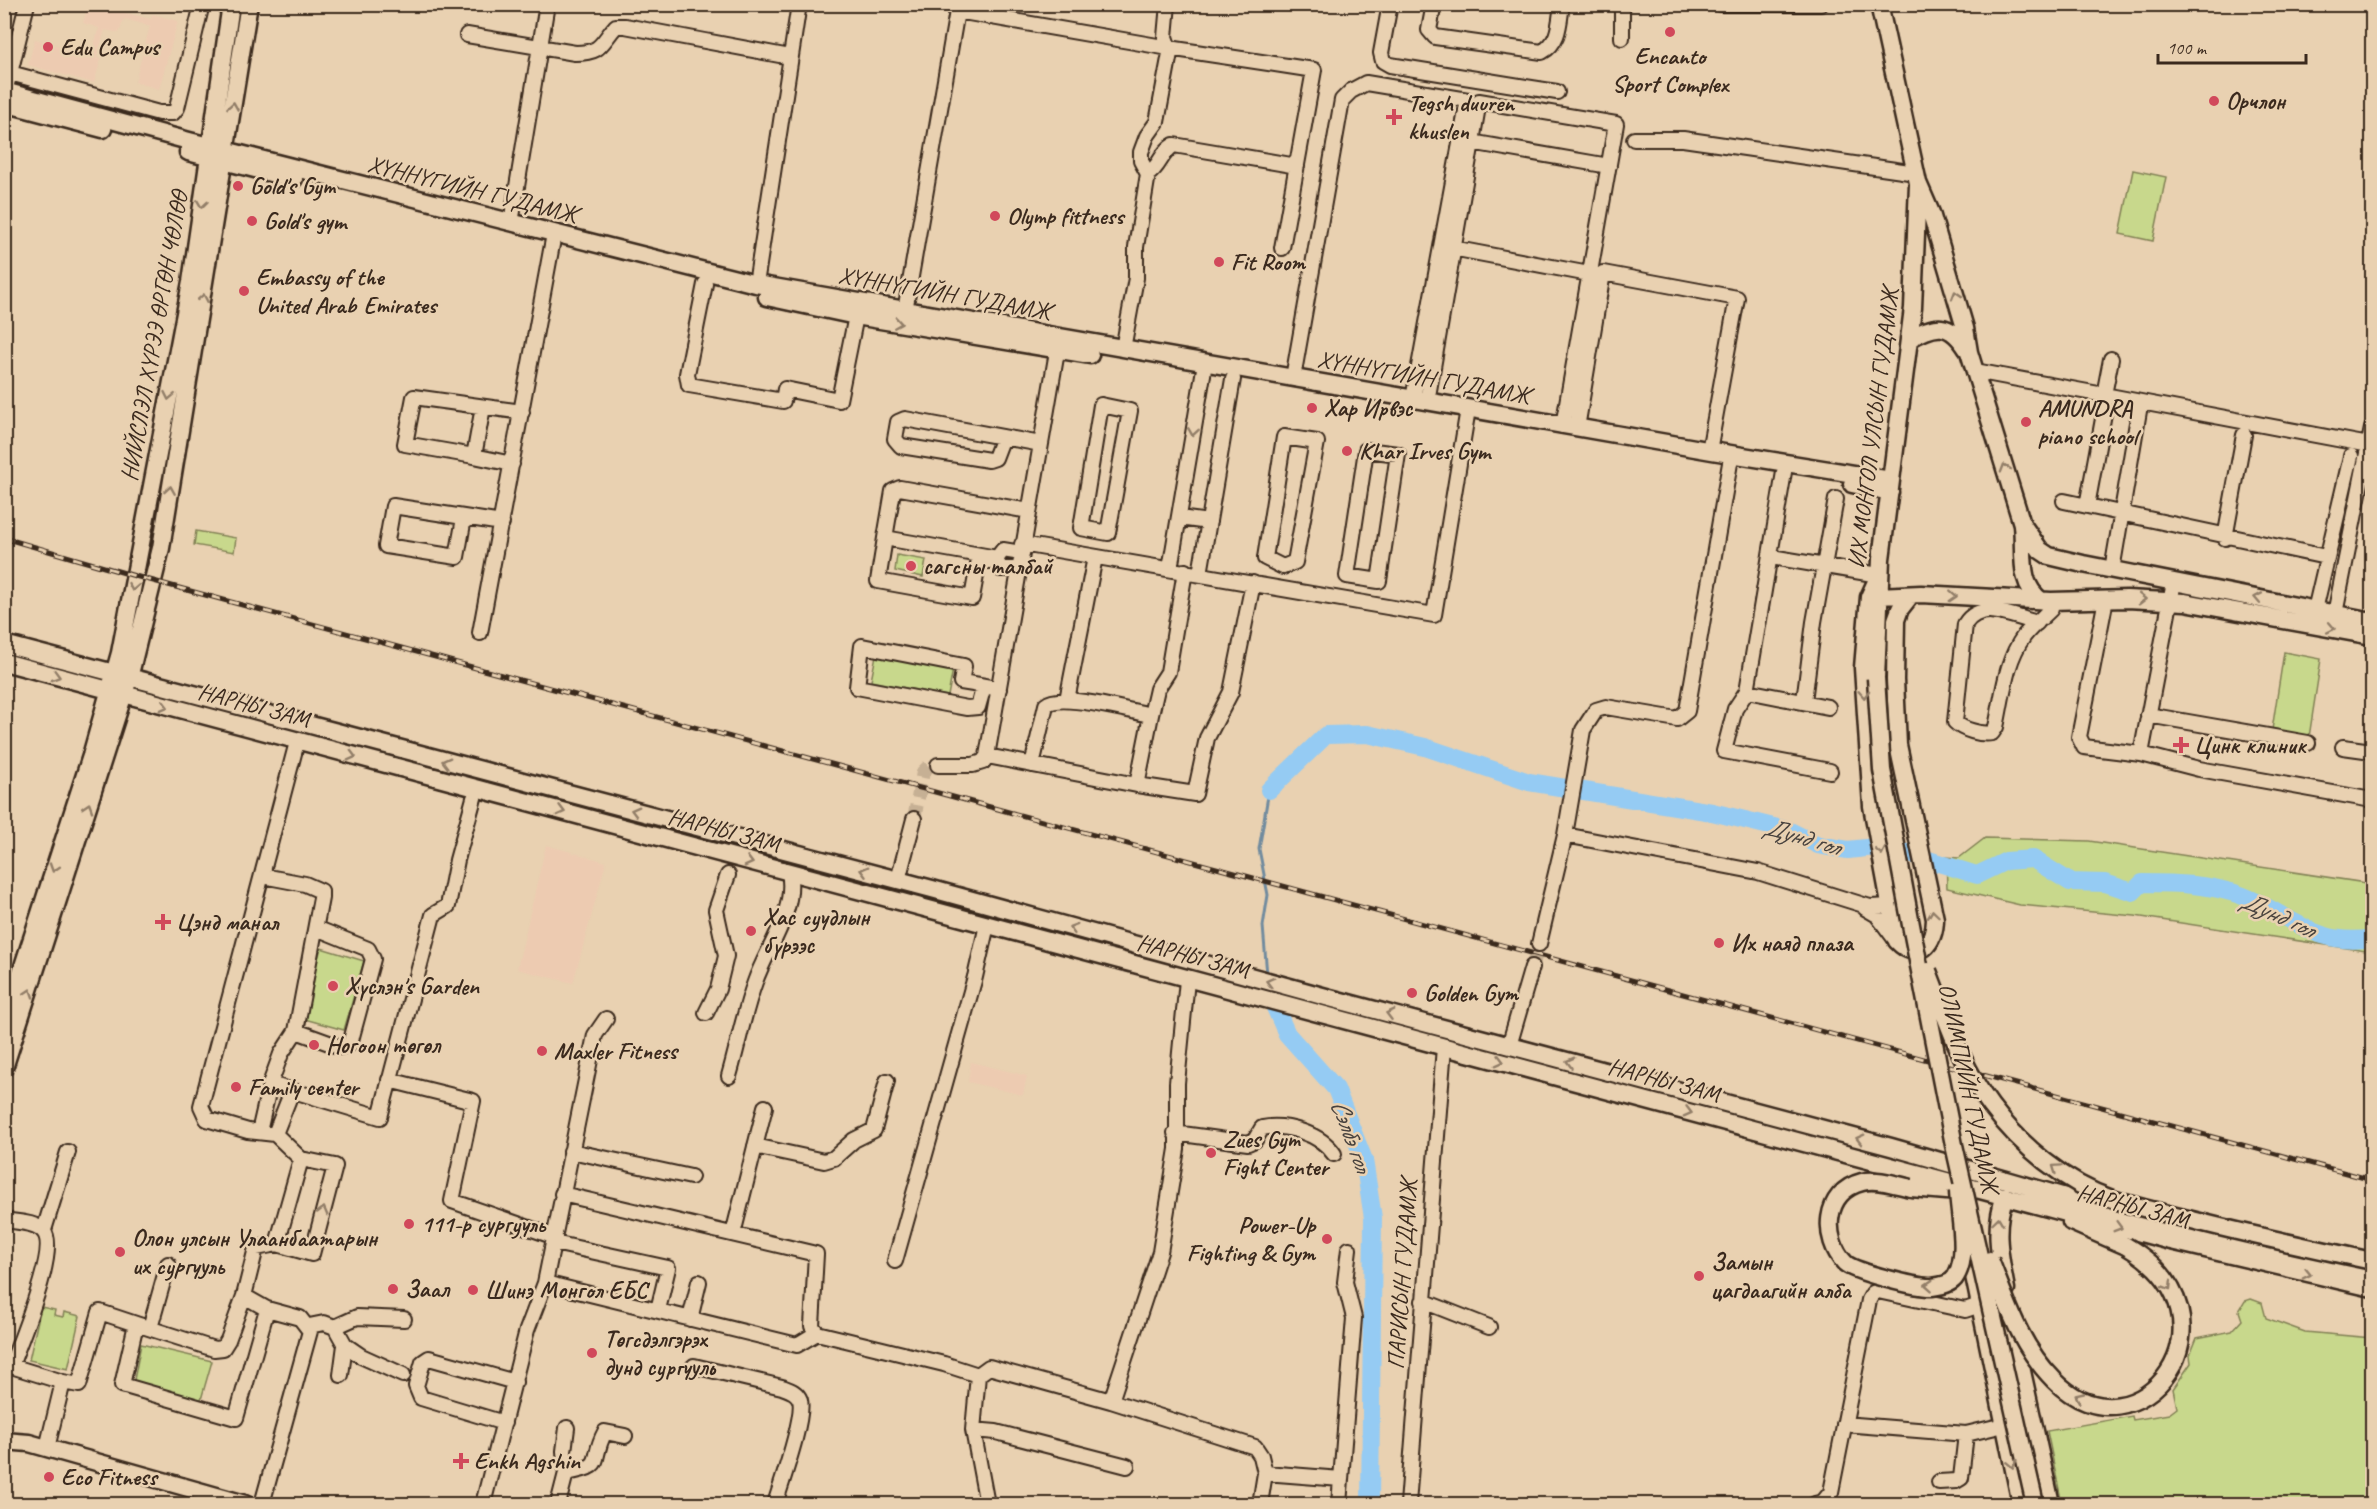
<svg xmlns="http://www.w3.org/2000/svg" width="2377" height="1509" font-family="Caveat,sans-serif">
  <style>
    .built { fill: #edcbb1 }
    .green { fill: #c8d88c; stroke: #828155; stroke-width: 1.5 }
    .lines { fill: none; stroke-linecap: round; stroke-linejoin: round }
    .stream { stroke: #718b9e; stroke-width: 3 }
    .river { stroke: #95cbf3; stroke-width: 18 }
    .minor-tunnel { stroke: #c6b094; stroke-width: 14; stroke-dasharray: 14 7; stroke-linecap: butt }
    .minor-casing { stroke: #3b2a1e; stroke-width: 18 }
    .major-casing { stroke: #3b2a1e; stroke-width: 21 }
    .minor { stroke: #e9d1b1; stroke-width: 14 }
    .major { stroke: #e9d1b1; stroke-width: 16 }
    .rail-casing { stroke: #3b2a1e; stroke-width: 5 }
    .rail { stroke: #e9d1b1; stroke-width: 3; stroke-dasharray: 9; stroke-linecap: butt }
    .major-bridge-casing { stroke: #3b2a1e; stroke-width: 21; stroke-linecap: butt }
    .major-bridge { stroke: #e9d1b1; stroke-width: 16 }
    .oneway { stroke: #927e68 }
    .poi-dot { fill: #d1495b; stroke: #e9d1b1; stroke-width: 2 }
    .labels { text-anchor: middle; stroke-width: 5; stroke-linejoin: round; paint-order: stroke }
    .poi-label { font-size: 24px; font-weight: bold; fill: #3b2a1e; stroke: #e9d1b1; text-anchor: start }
    .street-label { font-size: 24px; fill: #3b2a1e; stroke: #e9d1b1 }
    .water-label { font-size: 26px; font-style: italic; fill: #48423e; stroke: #e9d1b1 }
  </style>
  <rect width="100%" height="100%" fill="#e9d1b1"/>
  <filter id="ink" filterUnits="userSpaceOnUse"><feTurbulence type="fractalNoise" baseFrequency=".0167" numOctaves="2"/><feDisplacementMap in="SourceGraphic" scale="12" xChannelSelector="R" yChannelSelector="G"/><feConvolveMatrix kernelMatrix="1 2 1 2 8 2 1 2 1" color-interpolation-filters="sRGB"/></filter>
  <g filter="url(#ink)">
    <path class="built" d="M72 5H128L126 13 151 19 152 14 178 21 159 89 135 82 150 26 124 19 119 33 105 30 97 58 101 59 94 83 28 65 35 39 91 55 99 28 83 23 87 9Z
      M546 845 606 862 573 983 517 969Z
      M971 1062 1027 1076 1023 1095 968 1082Z"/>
    <path class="green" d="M2133 170 2166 177 2153 241 2120 234Z
      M196 531 236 538 234 552 194 545Z
      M897 555 926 560 923 577 895 571Z
      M2284 652 2321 659 2309 737 2272 730Z
      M876 655 953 669 948 696 871 681Z
      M1985 838 2089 841 2372 884V952L2135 916 2020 905 1947 888 1946 857 1959 858Z
      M321 948 364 961 344 1030 301 1018Z
      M2251 1299 2262 1303 2266 1318 2305 1332 2372 1338V1504H2062L2047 1431 2132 1416 2133 1420 2169 1414 2177 1408 2173 1389 2191 1363 2190 1355 2197 1338 2232 1331 2242 1320 2239 1311 2245 1301Z
      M41 1307 55 1310 54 1315 63 1317 64 1312 80 1316 68 1369 29 1360Z
      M141 1344 212 1361 200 1403 133 1385Z"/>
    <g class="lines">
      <path class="stream" d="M1267 975 1263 926 1268 895 1259 849 1269 790"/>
      <path class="river" d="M1269 790 1326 735 1367 734 1425 747 1529 782 1712 812 1790 831 1818 845 1848 850 1884 846 1977 875 2006 861 2033 859 2070 882 2105 883 2133 892 2142 883C2175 883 2211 884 2243 896 2289 914 2317 948 2372 938
        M1268 992 1287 1034 1336 1089 1364 1160 1373 1218 1370 1504"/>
      <path class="minor-tunnel" d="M914 819 923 772 931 764 938 765
        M1532 967 1539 944"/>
      <defs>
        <path id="minor" d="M1168 4 1165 37 1169 48
          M1390 4 1381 53 1383 61 1390 65 1557 92
          M1434 4 1429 30 1435 37 1542 52C1560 42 1559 23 1562 4
          M1720 4H1821
          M467 35 575 53C602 53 600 44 616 26H625L790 57
          M1622 38V4
          M10 73 27 4
          M5 91 10 73 159 113H173L177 108 202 4
          M1634 139H1683L1916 173
          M1471 142 1609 166
          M1148 174C1160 167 1161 152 1174 145L1297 166
          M511 223 547 4
          M1452 248 1589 274
          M705 284 687 374 689 385 783 401 785 389 839 400 858 306
          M756 284 799 4
          M905 311 957 11 1169 48 1314 70 1282 248
          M1123 349 1136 278V247L1148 174 1141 161V152L1147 136 1157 122 1171 48
          M1975 371 2104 395 2111 359
          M1293 378 1342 100 1351 91 1366 83 1468 100 1413 399
          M2104 395 2369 445
          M1427 402 1479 101 1616 124 1563 426
          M1101 405 1130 411 1108 533 1081 528Z
          M483 407 474 456 405 444 414 397 522 412
          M1577 428 1603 273 1737 298 1709 451
          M1003 437 995 458 989 460 901 446 895 439 898 422 905 419 1041 444
          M1284 437 1317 442 1295 562 1283 567 1265 558Z
          M1366 450 1398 454 1379 581 1347 576Z
          M474 456 512 464
          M1784 472 1747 691 1735 709 1724 751 1830 771
          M2064 501 2326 557
          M2087 506 2105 408
          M464 518 457 557 386 546 393 506 502 523
          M1179 518 1209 522
          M885 538 893 491 900 488 1029 511
          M2225 538 2244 435
          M1022 544 1434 615 1468 409
          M1771 557 1879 575
          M1018 569H1001L997 562 979 559 972 598 878 581 885 538 997 558 1003 550 1021 553
          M1170 569 1205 363
          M2112 570 2139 411
          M1200 574 1233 379
          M2106 599 2079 737 2084 747 2141 754 2199 769 2372 800
          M2315 610 2351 456
          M2335 614 2372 428
          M2037 623C2014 617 1981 599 1965 624L1955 722C1963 730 1981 735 1992 733L1996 727C2003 696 2005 662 2024 636 2031 627 2042 618 2051 609V601
          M480 633 554 234
          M984 686 978 707 967 708 857 687 862 646 964 666 961 682C974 684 986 686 999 689
          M1747 691 1828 707
          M1067 700 1095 557
          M1804 701 1814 622 1836 499
          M2148 715 2308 743
          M2343 747 2372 751
          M2141 754 2174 582
          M987 756 1137 785 1151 715 1157 689 1168 672 1185 571
          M938 765H973L983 762 987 756 1059 340
          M1032 765 1046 705C1060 692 1130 711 1151 715
          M1137 785 1195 794 1207 738 1231 692 1253 583
          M1565 835 1583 730 1596 710 1606 707 1677 719 1687 711 1730 463
          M263 876 305 884 321 891V898L296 1031 281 1054 270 1084
          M898 880 914 819
          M1865 908 1877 915 1895 939
          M1539 944 1565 835 1758 872 1870 907 1892 906
          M706 1013 718 989 726 956 716 910 728 875
          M296 1031 340 1047 350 1044 373 959 368 949 316 928
          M1509 1046 1532 967
          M729 1076C738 1045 744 1012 755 982 767 947 797 911 789 872
          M389 1080 473 1101 452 1201 555 1237
          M259 1132 270 1084 380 1117 433 915 448 906 457 860 474 798
          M1175 1133 1248 1143 1255 1140 1262 1128C1286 1123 1321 1134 1334 1154
          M275 1134 292 1091
          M755 1146 824 1161 834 1158 854 1140 874 1130 887 1081
          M571 1151 691 1177
          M562 1194 816 1254 812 1326 817 1333 944 1364 978 1375
          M4 1220C16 1222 37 1222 44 1232 59 1250 19 1343 11 1366L63 1382 47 1448
          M44 1230 68 1152
          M733 1234 765 1107
          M554 1243 668 1268 658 1310
          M277 1244 301 1159
          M895 1261 975 977 987 925
          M545 1283 797 1345 817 1333
          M1423 1301 1489 1327
          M690 1319 699 1282
          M136 1324 214 1349 223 1348 228 1340 244 1296
          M309 1326 324 1323 335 1327 345 1345 361 1356 403 1375
          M335 1327 357 1317 404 1319
          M150 1328 168 1264
          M694 1366 782 1387C790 1390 797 1392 800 1400 805 1417 781 1484 775 1504
          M341 1375 345 1345
          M63 1382 79 1385 100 1312 136 1324 122 1385 236 1418 267 1309
          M1111 1401 1255 1447 1261 1456 1265 1473 1341 1479
          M504 1423 421 1398 416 1386 423 1362 429 1358 515 1382
          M1844 1424 1966 1434 2004 1425
          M973 1430 996 1432 1127 1466
          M566 1473C608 1466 589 1461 605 1432L625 1436
          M1939 1482 1956 1481 1961 1478 1966 1434
          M262 1504 310 1331 300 1318 267 1309 244 1296 256 1248 277 1244 312 1254 335 1166 301 1159 275 1134 248 1131 207 1119 201 1106 297 742
          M483 1504 527 1330 545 1283 595 1035 606 1019
          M558 1504 566 1473 564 1451 567 1428
          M987 1504 973 1430 978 1375 989 1367 1111 1401 1160 1252 1177 1149V1083L1187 980
          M1260 1504 1265 1473
          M1339 1504 1354 1318 1345 1282 1349 1249
          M1408 1504 1444 1047
          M1815 1504 1823 1502 1831 1492 1869 1300 1873 1293 1878 1291 1965 1310 1980 1305"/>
        <path id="major" d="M1879 4 1918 183 1931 213 1965 328 1969 352 2022 524 2040 550 2049 556 2083 564 2372 621
          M4 91 189 141 756 284 1712 451 1891 480
          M4 103 103 129
          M188 152 294 179
          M767 297 856 316 1090 355
          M1909 339C1936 324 1949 321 1967 349
          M1852 484 1890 492
          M2022 525C2025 552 2017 584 2042 601
          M1879 575 1869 597 1863 668 1872 806 1897 941C1919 964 1935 943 1935 919L1898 745 1895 680 1896 620 1900 609 1911 595
          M1878 596 1921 594 2051 601 2127 599 2185 602 2372 636
          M4 644 932 889 1326 997 1891 1147 2142 1219 2372 1272
          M4 662 2171 1241 2372 1288
          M1876 678 1881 559 1913 308 1918 184
          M4 1025 91 756 120 653 191 282 231 4
          M4 1068 129 678 161 548 249 4
          M1911 1188 1970 1193
          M2005 1196C1993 1228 2000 1257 2006 1289
          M2071 1222 2126 1246
          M1966 1237 2021 1504
          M2011 1321 2051 1504
          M4 1441 29 1443 245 1504"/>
      </defs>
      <use href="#minor" class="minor-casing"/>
      <use href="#major" class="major-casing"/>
      <use href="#minor" class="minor"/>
      <use href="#major" class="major"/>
      <defs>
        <path id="rail" d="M4 538 135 576 2372 1180"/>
      </defs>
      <use href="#rail" class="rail-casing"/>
      <use href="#rail" class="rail"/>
      <defs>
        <path id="major-bridge" d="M1876 678 1882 770 1911 925 1954 1145 2035 1504
          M1928 971C1946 1017 1961 1066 1991 1106 2021 1146 2065 1183 2112 1199 2142 1209 2174 1215 2204 1223 2260 1237 2316 1249 2372 1261
          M1911 1188C1897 1185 1877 1178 1862 1182 1823 1192 1822 1239 1845 1263 1854 1272 1919 1288 1932 1287 1941 1286 1952 1284 1956 1276 1969 1254 1959 1216 1958 1191
          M1990 1260C2007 1303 2020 1346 2054 1380 2138 1466 2251 1318 2126 1246"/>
      </defs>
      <use href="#major-bridge" class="major-bridge-casing"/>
      <use href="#major-bridge" class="major-bridge"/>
    </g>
    <defs><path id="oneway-chevron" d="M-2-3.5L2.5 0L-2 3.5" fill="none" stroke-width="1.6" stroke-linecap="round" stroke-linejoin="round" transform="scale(1.5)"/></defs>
    <g class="oneway">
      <use href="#oneway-chevron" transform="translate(233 106) rotate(-81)"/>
      <use href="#oneway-chevron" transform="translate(202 204) rotate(98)"/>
      <use href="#oneway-chevron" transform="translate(1956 295) rotate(-107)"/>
      <use href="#oneway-chevron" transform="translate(203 298) rotate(-80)"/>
      <use href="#oneway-chevron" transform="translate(898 323) rotate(9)"/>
      <use href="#oneway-chevron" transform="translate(169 396) rotate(101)"/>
      <use href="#oneway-chevron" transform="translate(1193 432) rotate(99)"/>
      <use href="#oneway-chevron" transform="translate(2005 468) rotate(-107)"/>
      <use href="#oneway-chevron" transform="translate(170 490) rotate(-81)"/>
      <use href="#oneway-chevron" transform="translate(133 587) rotate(101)"/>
      <use href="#oneway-chevron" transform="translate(1953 596) rotate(3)"/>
      <use href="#oneway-chevron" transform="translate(2258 598) rotate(-169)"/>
      <use href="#oneway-chevron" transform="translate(2142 599) rotate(1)"/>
      <use href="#oneway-chevron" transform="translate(2331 628) rotate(11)"/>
      <use href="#oneway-chevron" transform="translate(56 676) rotate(16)"/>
      <use href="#oneway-chevron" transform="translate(1864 694) rotate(87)"/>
      <use href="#oneway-chevron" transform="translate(164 706) rotate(15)"/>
      <use href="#oneway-chevron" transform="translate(352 756) rotate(15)"/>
      <use href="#oneway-chevron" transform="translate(446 762) rotate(-165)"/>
      <use href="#oneway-chevron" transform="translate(88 807) rotate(-72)"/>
      <use href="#oneway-chevron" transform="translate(561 811) rotate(15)"/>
      <use href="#oneway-chevron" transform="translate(635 811) rotate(-165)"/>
      <use href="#oneway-chevron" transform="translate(1881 851) rotate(79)"/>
      <use href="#oneway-chevron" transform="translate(749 862) rotate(15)"/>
      <use href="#oneway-chevron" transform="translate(54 868) rotate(108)"/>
      <use href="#oneway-chevron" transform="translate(864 871) rotate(-165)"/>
      <use href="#oneway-chevron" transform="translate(1933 914) rotate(-98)"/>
      <use href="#oneway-chevron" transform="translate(1073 928) rotate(-164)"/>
      <use href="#oneway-chevron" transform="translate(1270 982) rotate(-165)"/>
      <use href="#oneway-chevron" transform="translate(29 993) rotate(-72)"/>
      <use href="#oneway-chevron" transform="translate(1390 1014) rotate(-165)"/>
      <use href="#oneway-chevron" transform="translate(1500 1061) rotate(15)"/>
      <use href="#oneway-chevron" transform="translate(1570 1062) rotate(-165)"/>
      <use href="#oneway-chevron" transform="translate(1688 1112) rotate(15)"/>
      <use href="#oneway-chevron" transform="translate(1860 1139) rotate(-165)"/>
      <use href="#oneway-chevron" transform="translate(2056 1168) rotate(-145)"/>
      <use href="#oneway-chevron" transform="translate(323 1211) rotate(-75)"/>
      <use href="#oneway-chevron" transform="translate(1998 1221) rotate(-82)"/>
      <use href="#oneway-chevron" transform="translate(2118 1227) rotate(16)"/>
      <use href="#oneway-chevron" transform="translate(2307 1274) rotate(13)"/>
      <use href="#oneway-chevron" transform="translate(1929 1285) rotate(-176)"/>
      <use href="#oneway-chevron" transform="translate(2168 1286) rotate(58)"/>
      <use href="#oneway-chevron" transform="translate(2079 1397) rotate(-155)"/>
      <use href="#oneway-chevron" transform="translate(2012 1464) rotate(78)"/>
    </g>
  </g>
  <g class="poi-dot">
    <circle cx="1670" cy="32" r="6"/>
    <circle cx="48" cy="47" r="6"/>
    <circle cx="2214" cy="101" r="6"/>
    <path d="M1391 108h6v6h6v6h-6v6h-6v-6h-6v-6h6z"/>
    <circle cx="238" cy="186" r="6"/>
    <circle cx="995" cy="216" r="6"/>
    <circle cx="252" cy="221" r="6"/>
    <circle cx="1219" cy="262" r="6"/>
    <circle cx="244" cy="291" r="6"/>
    <circle cx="1312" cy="408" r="6"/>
    <circle cx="2026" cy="422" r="6"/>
    <circle cx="1347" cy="451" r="6"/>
    <circle cx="911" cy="566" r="6"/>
    <path d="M2178 736h6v6h6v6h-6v6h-6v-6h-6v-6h6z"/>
    <path d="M160 913h6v6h6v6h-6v6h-6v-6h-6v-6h6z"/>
    <circle cx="751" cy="931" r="6"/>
    <circle cx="1719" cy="943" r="6"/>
    <circle cx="333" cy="986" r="6"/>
    <circle cx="1412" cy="993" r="6"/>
    <circle cx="314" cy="1045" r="6"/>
    <circle cx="542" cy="1051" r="6"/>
    <circle cx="236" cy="1087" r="6"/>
    <circle cx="1211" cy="1153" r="6"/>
    <circle cx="409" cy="1224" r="6"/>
    <circle cx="1327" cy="1239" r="6"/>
    <circle cx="120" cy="1252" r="6"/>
    <circle cx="1699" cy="1276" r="6"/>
    <circle cx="393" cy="1289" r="6"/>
    <circle cx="473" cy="1290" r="6"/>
    <circle cx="592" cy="1353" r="6"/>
    <path d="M458 1452h6v6h6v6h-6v6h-6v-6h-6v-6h6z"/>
    <circle cx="49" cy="1477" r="6"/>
  </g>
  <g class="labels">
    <g class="poi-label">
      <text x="60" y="55">Edu Campus</text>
      <text x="1670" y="64" text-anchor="middle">Encanto<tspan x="1670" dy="28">Sport Complex</tspan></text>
      <text x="2226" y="109">Орчлон</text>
      <text x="1408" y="111">Tegsh duuren<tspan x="1408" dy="28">khuslen</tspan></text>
      <text x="250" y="194">Gold's Gym</text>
      <text x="1007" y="224">Olymp fittness</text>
      <text x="264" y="229">Gold's gym</text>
      <text x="1231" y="270">Fit Room</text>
      <text x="256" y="285">Embassy of the<tspan x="256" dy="28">United Arab Emirates</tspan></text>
      <text x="1324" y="416">Хар Ирвэс</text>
      <text x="2038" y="416">AMUNDRA<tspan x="2038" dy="28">piano school</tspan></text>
      <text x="1359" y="459">Khar Irves Gym</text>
      <text x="923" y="574">сагсны талбай</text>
      <text x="2194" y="753">Цинк клиник</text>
      <text x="763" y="925">Хас суудлын<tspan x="763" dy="28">бүрээс</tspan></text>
      <text x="176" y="930">Цэнд манал</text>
      <text x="1731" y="951">Их наяд плаза</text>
      <text x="345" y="994">Хүслэн's Garden</text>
      <text x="1424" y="1001">Golden Gym</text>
      <text x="326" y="1053">Ногоон төгөл</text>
      <text x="554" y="1059">Maxler Fitness</text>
      <text x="248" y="1095">Family center</text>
      <text x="1223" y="1147">Zues Gym<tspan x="1223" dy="28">Fight Center</tspan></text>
      <text x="421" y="1232">111-р сургууль</text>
      <text x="1315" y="1233" text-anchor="end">Power-Up<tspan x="1315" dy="28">Fighting &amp; Gym</tspan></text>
      <text x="132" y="1246">Олон улсын Улаанбаатарын<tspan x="132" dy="28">их сургууль</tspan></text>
      <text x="1711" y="1270">Замын<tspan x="1711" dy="28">цагдаагийн алба</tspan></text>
      <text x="405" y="1297">Заал</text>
      <text x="485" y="1298">Шинэ Монгол ЕБС</text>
      <text x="604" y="1347">Төгсдэлгэрэх<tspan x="604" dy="28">дунд сургууль</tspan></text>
      <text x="474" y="1469">Enkh Agshin</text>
      <text x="61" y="1485">Eco Fitness</text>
    </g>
    <g class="street-label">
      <text transform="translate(473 189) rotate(14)" y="8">ХҮННҮГИЙН ГУДАМЖ</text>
      <text transform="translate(945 293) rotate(10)" y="8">ХҮННҮГИЙН ГУДАМЖ</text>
      <text transform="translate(154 336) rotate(-80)" y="8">НИЙСЛЭЛ ХҮРЭЭ ӨРГӨН ЧӨЛӨӨ</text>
      <text transform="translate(1424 377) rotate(10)" y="8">ХҮННҮГИЙН ГУДАМЖ</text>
      <text transform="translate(1873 428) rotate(-83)" y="8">ИХ МОНГОЛ УЛСЫН ГУДАМЖ</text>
      <text transform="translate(254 705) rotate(15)" y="8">НАРНЫ ЗАМ</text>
      <text transform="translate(724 830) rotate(15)" y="8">НАРНЫ ЗАМ</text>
      <text transform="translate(1193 956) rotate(15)" y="8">НАРНЫ ЗАМ</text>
      <text transform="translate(1664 1080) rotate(15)" y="8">НАРНЫ ЗАМ</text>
      <text transform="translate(1969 1088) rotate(78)" y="8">ОЛИМПИЙН ГУДАМЖ</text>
      <text transform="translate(2133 1206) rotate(15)" y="8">НАРНЫ ЗАМ</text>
      <text transform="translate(1402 1274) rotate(-86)" y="8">ПАРИСЫН ГУДАМЖ</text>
    </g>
    <g class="water-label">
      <text transform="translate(1802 836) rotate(16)" y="9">Дунд гол</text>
      <text transform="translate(2278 914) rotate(24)" y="9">Дунд гол</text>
      <text transform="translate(1352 1135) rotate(70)" y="9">Сэлбэ гол</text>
    </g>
  </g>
  <rect width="2377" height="1509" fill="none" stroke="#e9d1b1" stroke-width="24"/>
  <rect x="12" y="12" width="2353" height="1485" fill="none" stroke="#3b2a1e" stroke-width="2" filter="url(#ink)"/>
  <path d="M2158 54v9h148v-9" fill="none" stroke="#3b2a1e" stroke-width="3"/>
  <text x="2167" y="54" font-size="18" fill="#3b2a1e" stroke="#e9d1b1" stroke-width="4.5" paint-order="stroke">100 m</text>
</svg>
